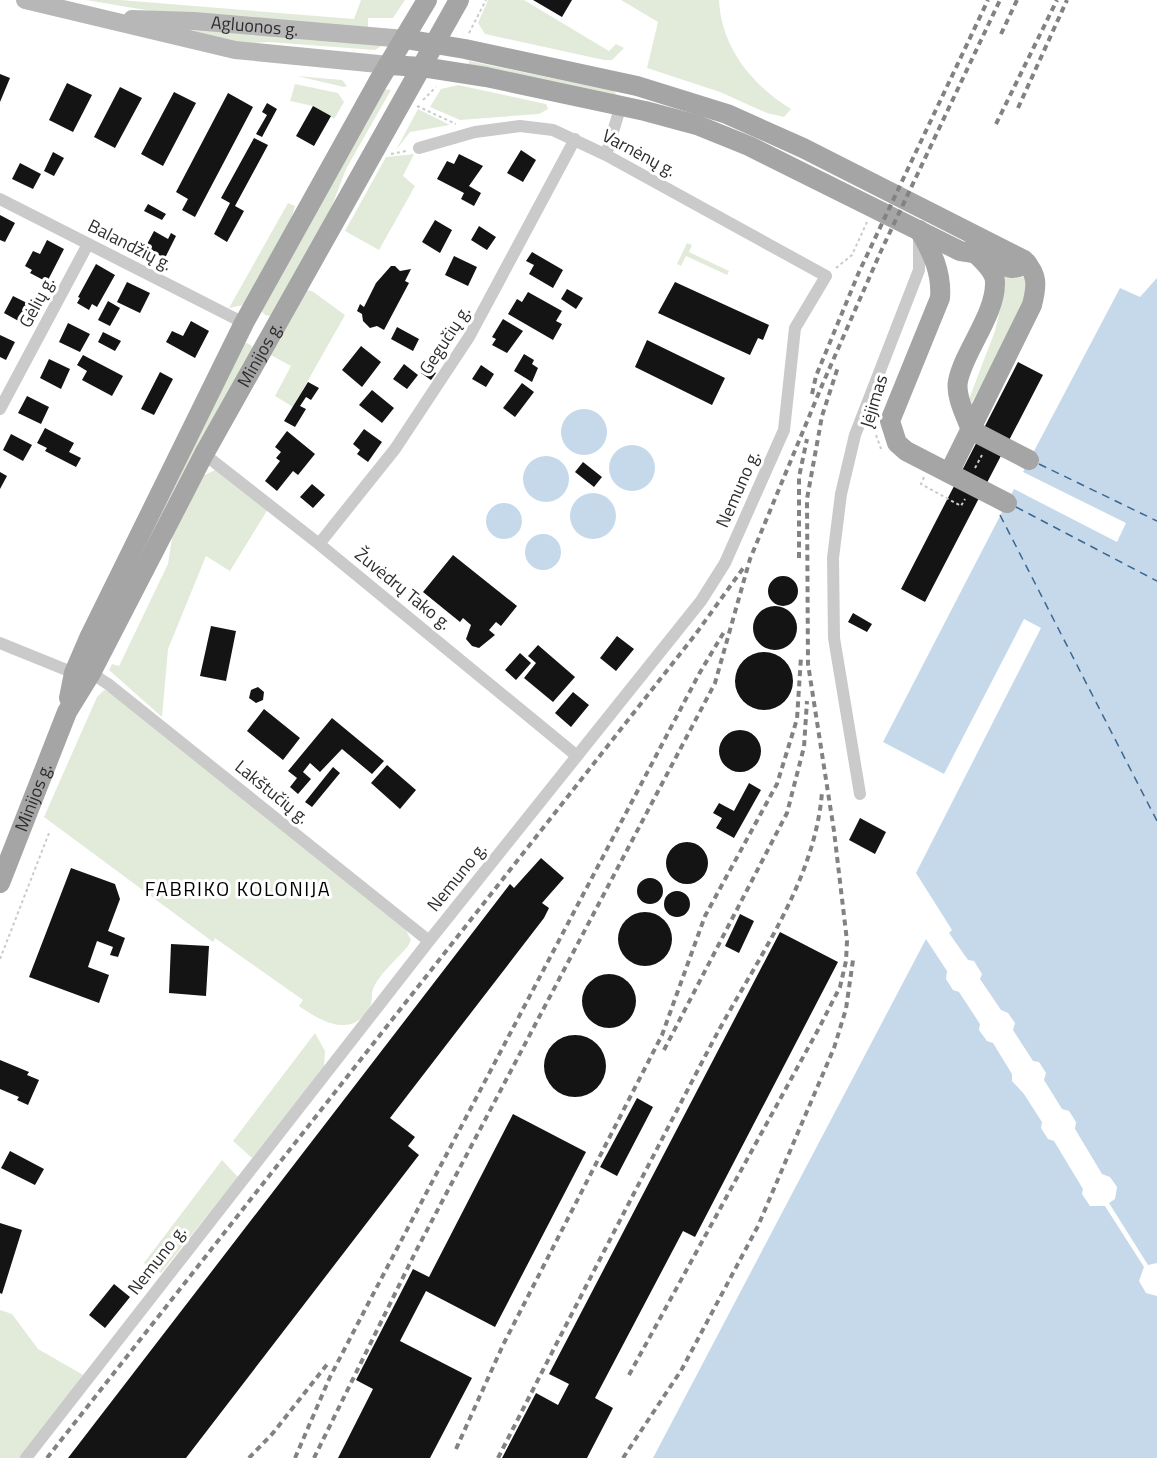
<svg xmlns="http://www.w3.org/2000/svg" width="1157" height="1458" font-family="'Titillium Web',sans-serif">
  <style>
    .green { fill: #e2ebda }
    .water { fill: #c6d9eb }
    .lines { fill: none; stroke-linecap: round; stroke-linejoin: round }
    .ferry { stroke: #3c678e; stroke-width: 1.5; stroke-dasharray: 8 6; stroke-linecap: butt }
    .building { fill: #141414 }
    .path { stroke: #cacaca; stroke-width: 2; stroke-dasharray: 3 3; stroke-linecap: butt }
    .minor { stroke: #cacaca; stroke-width: 12 }
    .secondary { stroke: #b7b7b7; stroke-width: 18 }
    .primary { stroke: #a5a5a5; stroke-width: 20 }
    .rail { stroke: #828282; stroke-width: 4; stroke-dasharray: 6 4.5; stroke-linecap: butt }
    .labels { text-anchor: middle; stroke-width: 6; stroke-linejoin: round; paint-order: stroke }
    .street-label { font-size: 18px; fill: #2d2d2d; stroke: #fff }
    .neighbourhood-label { font-size: 20px; letter-spacing: 1.5px; fill: #000; stroke: #fff }
  </style>
  <rect width="100%" height="100%" fill="#fff"/>
  <path class="green" d="M86 0H120L354 19 361 0H405L393 18H368V29L175 15Z
    M488 0H524L609 51 616 44 624 48 612 60H604L485 34 478 23Z
    M621 0H719C721 47 752 85 791 109L784 117 767 113 720 92 647 68 658 22Z
    M154 25 384 44 375 50 269 42 226 44Z
    M469 61 614 91 617 95 468 66Z
    M297 76 342 80 347 86 344 87Z
    M295 84 338 93 344 102 334 119 313 106 290 101Z
    M458 85 546 104 548 109 539 114 460 120 430 107 441 89Z
    M383 89 391 90 346 169 326 222 271 316 265 315 261 310Z
    M418 109 450 125 410 132 396 150Z
    M414 154 403 176 415 186 379 250 345 231 386 157Z
    M288 203 295 206 290 223 243 305 229 308Z
    M687 243 692 245 689 252 729 271 727 275 686 256 681 266 677 264Z
    M1004 273 1014 278 1025 277 1028 281 1026 302 971 404 969 399 995 331 1002 301 1000 290 1005 289Z
    M306 290 312 291 345 315 293 407 275 396 291 366 269 354Z
    M247 343 252 346 253 351 102 637 189 445 243 344Z
    M215 470 268 509 230 571 206 556 168 649 162 717 109 670 112 664 119 666 168 564 173 532 203 476Z
    M104 690 112 693 406 930 411 940 408 946C398 958 379 974 373 989 371 995 373 1001 370 1007 352 1039 322 1022 299 1006L303 1000 215 938 213 942 44 817 97 697Z
    M315 1033 325 1051 324 1067 252 1158 233 1141Z
    M222 1160 238 1177 161 1273 144 1263Z
    M0 1310 12 1314 38 1349 85 1376 20 1458H0Z"/>
  <path class="water" d="M1157 278V1263L1148 1265 1109 1203 1115 1199 1117 1187 1110 1177 1102 1174 1075 1129 1076 1122 1069 1111 1062 1109 1044 1080 1046 1073 1039 1062 1033 1061 1013 1030 1015 1023 1008 1013 1001 1010 980 979 982 974 974 961 968 960 949 933 952 930 916 873 1041 628 1024 619 944 774 883 742 1014 489 1117 542 1126 523 1023 472 1120 288 1140 297Z
    M561 432a23 23 0 1 1 46 0a23 23 0 1 1-46 0Z
    M609 468a23 23 0 1 1 46 0a23 23 0 1 1-46 0Z
    M523 479a23 23 0 1 1 46 0a23 23 0 1 1-46 0Z
    M570 516a23 23 0 1 1 46 0a23 23 0 1 1-46 0Z
    M486 521a18 18 0 1 1 36 0a18 18 0 1 1-36 0Z
    M525 552a18 18 0 1 1 36 0a18 18 0 1 1-36 0Z
    M926 939 947 971 946 979 953 990 959 992 980 1024 979 1030 987 1041 993 1043 1012 1074V1081L1024 1094 1042 1122 1041 1128 1048 1139 1054 1141 1083 1189 1082 1194 1090 1206H1105L1144 1267 1139 1281 1146 1293 1157 1296V1458H653Z"/>
  <g class="lines">
    <path class="ferry" d="M1039 464 1157 521
      M1016 507 1157 581
      M1000 515 1157 821"/>
  </g>
  <path class="building" d="M533 0H572L562 17Z
    M0 74 10 78 0 102Z
    M67 83 92 95 73 132 49 120Z
    M120 87 142 98 115 148 94 137Z
    M174 92 196 103 163 166 141 154Z
    M228 93 253 107 195 217 182 210 188 199 176 192Z
    M267 103 277 109 262 137 256 134 267 115 262 112Z
    M313 106 331 116 314 146 296 136Z
    M254 138 268 145 235 206 244 211 227 242 214 234 230 203 221 198Z
    M521 150 536 160 523 182 507 173Z
    M53 152 64 158 54 176 44 171Z
    M459 154 483 166 469 186 481 193 474 206 461 199 464 193 437 179 447 161 454 164Z
    M20 163 41 174 33 189 12 179Z
    M148 204 166 214 162 220 144 211Z
    M0 215 15 223 5 242 0 240Z
    M435 220 452 230 440 253 422 242Z
    M479 226 496 237 487 250 471 240Z
    M154 231 168 239 171 233 176 236 165 258 145 248Z
    M47 240 64 249 47 282 30 273 32 270 25 266 33 251 40 254Z
    M532 252 563 270 553 288 529 274 534 265 526 261Z
    M454 256 477 267 468 286 445 275Z
    M96 264 115 275 97 307 92 304 89 310 77 303 80 298 78 297Z
    M391 266H395L400 271 411 269 405 281 409 283 384 330 377 326 370 328 363 321 362 314 357 311 360 304 364 307 376 283Z
    M127 282 150 293 140 313 117 302Z
    M675 282 769 325 763 340 758 338 750 355 658 313Z
    M567 289 583 298 576 309 561 299Z
    M528 292 562 311 556 321 562 324 553 340 508 314 517 299 522 302Z
    M13 296 33 306 24 324 4 313Z
    M108 301 120 308 110 326 98 320Z
    M503 319 523 331 507 353 492 345 496 339 492 337Z
    M191 321 209 331 195 358 166 342 172 331 183 336Z
    M68 323 90 334 80 352 59 342Z
    M397 327 419 339 413 351 391 339Z
    M450 329 456 333 451 340 446 336Z
    M103 332 121 341 115 351 98 342Z
    M0 335 15 342 6 360 0 357Z
    M647 340 725 378 712 405 635 367Z
    M361 346 381 362 362 387 342 370Z
    M433 353 439 356 433 364 428 361Z
    M524 354 534 360 532 364 538 368 532 382 514 371Z
    M83 355 123 376 112 396 82 380 87 371 77 365Z
    M49 359 70 369 61 389 40 378Z
    M1018 362 1043 375 925 602 901 589Z
    M404 364 418 375 407 389 393 379Z
    M481 365 494 374 486 387 472 379Z
    M426 366 436 373 431 380 421 373Z
    M160 372 173 379 154 415 141 409Z
    M308 382 319 388 311 400 306 397 300 406 306 409 295 427 284 421Z
    M522 383 534 392 515 417 503 408Z
    M372 390 394 408 382 423 359 405Z
    M27 396 49 407 41 424 18 413Z
    M45 428 74 443 69 452 81 458 76 467 45 451 47 448 37 443Z
    M364 429 382 442 368 462 357 454 360 450 353 444Z
    M287 431 315 454 298 475 293 471 277 491 265 481 280 461 276 458 281 452 275 447Z
    M11 434 32 445 23 461 3 450Z
    M583 462 602 477 594 487 575 472Z
    M0 472 7 476 0 489Z
    M312 484 325 495 313 508 300 497Z
    M453 555 517 606 501 626 496 622 489 630 495 635 479 648 472 646 466 639 471 625 463 618 460 622 423 592Z
    M768 591a15 15 0 1 1 30 0a15 15 0 1 1-30 0Z
    M753 628a22 22 0 1 1 44 0a22 22 0 1 1-44 0Z
    M853 613 872 624 867 632 848 622Z
    M211 626 236 631 226 681 200 676Z
    M617 636 634 649 616 671 600 658Z
    M538 645 575 677 553 702 524 678 536 663 528 656Z
    M735 681a29 29 0 1 1 58 0a29 29 0 1 1-58 0Z
    M520 653 531 663 516 680 505 670Z
    M258 687 264 692 263 700 256 703 249 698 251 690Z
    M573 692 589 705 571 727 555 713Z
    M264 709 300 738 283 760 247 731Z
    M332 718 384 761 372 774 342 749 320 772 310 763 303 772 311 779 298 794 290 787 297 778 288 771Z
    M719 751a21 21 0 1 1 42 0a21 21 0 1 1-42 0Z
    M387 765 416 790 400 809 371 783Z
    M333 767 340 773 312 807 305 802Z
    M749 783 761 790 734 838 716 828 722 818 713 813 719 803 734 811Z
    M860 818 886 832 875 854 849 840Z
    M666 863a21 21 0 1 1 42 0a21 21 0 1 1-42 0Z
    M541 858 564 878 542 903 549 908 544 918 390 1118 415 1137 408 1146 419 1155 186 1458H68L510 884 514 888Z
    M71 868 115 884 120 899 108 931 125 938 118 957 110 955 113 947 97 941 88 967 109 975 99 1003 29 977Z
    M637 891a13 13 0 1 1 26 0a13 13 0 1 1-26 0Z
    M664 904a13 13 0 1 1 26 0a13 13 0 1 1-26 0Z
    M618 939a27 27 0 1 1 54 0a27 27 0 1 1-54 0Z
    M740 914 754 921 739 953 725 946Z
    M780 932 838 962 695 1237 683 1231 595 1398 613 1408 587 1458H502L536 1393 558 1405 569 1384 549 1374Z
    M171 944 209 946 206 996 169 993Z
    M582 1001a27 27 0 1 1 54 0a27 27 0 1 1-54 0Z
    M544 1066a31 31 0 1 1 62 0a31 31 0 1 1-62 0Z
    M0 1060 29 1072 27 1075 39 1080 28 1105 17 1100 19 1097 0 1089Z
    M637 1098 653 1107 617 1176 600 1167Z
    M513 1114 586 1152 495 1327 426 1291 400 1341 472 1378 430 1458H338L373 1389 356 1380 413 1269 429 1277Z
    M10 1151 44 1169 35 1185 1 1168Z
    M0 1223 22 1230 2 1294 0 1293Z
    M114 1284 130 1297 105 1328 89 1315Z"/>
  <g class="lines">
    <path class="path" d="M469 33 486 0
      M423 100 436 87
      M417 106 456 124
      M391 154 406 151
      M836 268 852 255 867 222
      M876 435 881 449
      M975 468 982 455
      M924 477 921 484 961 506 965 499
      M0 959 49 833"/>
    <path class="minor" d="M606 155 621 105
      M0 199 244 323
      M0 409 88 244
      M204 454 319 544 577 756
      M319 544 395 449 469 337 575 139
      M0 643 74 673
      M91 673 108 684 429 941
      M860 794 834 638 833 558 841 494 855 435 919 270V236
      M26 1458 429 941 701 601 725 563 784 430 795 328 826 276 606 155 553 130 520 126 475 132 419 148"/>
    <g class="secondary">
      <path d="M25 0 235 50 389 65"/>
      <path id="s1" d="M132 19 194 21 405 39"/>
    </g>
    <g class="primary">
      <path d="M405 39 465 49 637 86 727 114 803 148 1024 260C1038 275 1037 285 1032 305L949 473"/>
      <path d="M389 65 422 67 486 77 645 111 697 125 749 146 960 251C968 252 976 253 984 256 1002 262 1008 275 1027 263"/>
      <path d="M919 230C932 252 942 272 940 298L890 421 897 443 906 451 1007 503"/>
      <path d="M978 256C985 263 995 272 995 282 996 314 964 351 958 381 955 396 966 416 971 430L1029 460"/>
      <path d="M69 698 74 673 89 638 244 323 378 82 427 0"/>
      <path id="s2" d="M0 883 67 712 91 673 204 454 459 0"/>
    </g>
    <path class="rail" d="M1001 34 1017 0
      M1018 108 1067 0
      M996 124 1057 0
      M812 394 816 376 859 272 988 0
      M799 558V477L807 439
      M664 1050 787 813 804 747 807 701
      M629 1375 819 1028 840 987 846 961 847 941 834 831 808 664 807 499 822 416 838 367
      M456 1449 503 1345 662 1035 705 916 777 784 797 719 801 657
      M47 1458 695 635 744 567
      M249 1458 273 1433 329 1362
      M295 1458 330 1377 369 1302 699 674 724 632
      M314 1458 416 1251 715 683 750 559 823 383 881 251 1000 0
      M498 1458C569 1319 640 1181 712 1043 754 963 815 883 822 792
      M623 1458 682 1369 758 1226 834 1048 846 1009 853 960"/>
  </g>
  <g class="labels">
    <g class="street-label">
      <text dy="6" stroke="none"><textPath href="#s1" startOffset="123">Agluonos g.</textPath></text>
      <text transform="translate(639 153) rotate(28)" y="6">Varnėnų g.</text>
      <text transform="translate(130 245) rotate(27)" y="6">Balandžių g.</text>
      <text transform="translate(37 302) rotate(-62)" y="6">Gėlių g.</text>
      <text transform="translate(445 340) rotate(-57)" y="6">Gegučių g.</text>
      <text dy="6" stroke="none"><textPath href="#s2" startOffset="590">Minijos g.</textPath></text>
      <text transform="translate(874 401) rotate(-73)" y="6">Įėjimas</text>
      <text transform="translate(738 489) rotate(-66)" y="6">Nemuno g.</text>
      <text transform="translate(403 589) rotate(39)" y="6">Žuvėdrų Tako g.</text>
      <text transform="translate(272 792) rotate(39)" y="6">Lakštučių g.</text>
      <text dy="6" stroke="none"><textPath href="#s2" startOffset="92">Minijos g.</textPath></text>
      <text transform="translate(457 877) rotate(-51)" y="6">Nemuno g.</text>
      <text transform="translate(157 1260) rotate(-52)" y="6">Nemuno g.</text>
    </g>
    <g class="neighbourhood-label">
      <text x="238" y="896">FABRIKO KOLONIJA</text>
    </g>
  </g>
</svg>
